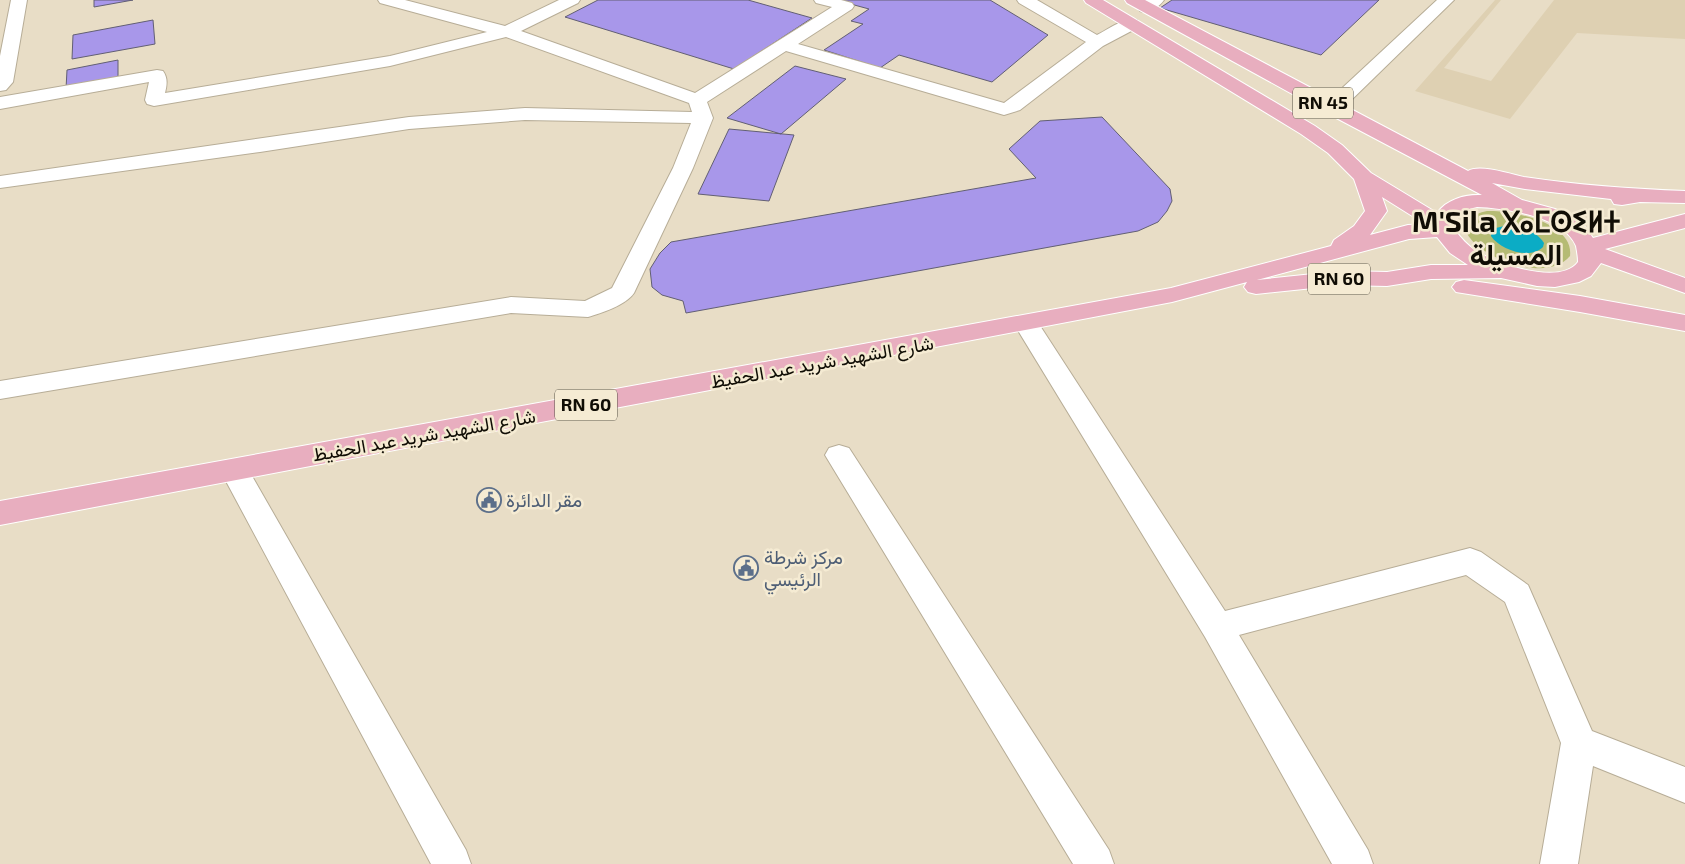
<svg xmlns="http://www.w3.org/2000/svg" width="1685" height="864" font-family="'Exo 2',Vazirmatn,'Noto Sans Tifinagh',sans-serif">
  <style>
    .built { fill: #ded0b2 }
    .green { fill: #b5bb74 }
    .water { fill: #0bacc5 }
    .building { fill: #a897ea; stroke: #625f73 }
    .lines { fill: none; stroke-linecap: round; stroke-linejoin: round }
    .minor-casing { stroke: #b7ad97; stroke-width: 2 }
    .major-casing { stroke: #fff; stroke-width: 2 }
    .minor { fill: #fff; fill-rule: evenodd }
    .major { fill: #e8aebf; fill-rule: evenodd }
    .labels { text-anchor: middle; stroke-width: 5; stroke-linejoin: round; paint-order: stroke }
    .shield { fill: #f5ebd3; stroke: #555043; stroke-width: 1 }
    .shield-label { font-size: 18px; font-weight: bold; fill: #100d05 }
    .street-label { font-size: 19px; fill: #100d05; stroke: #f5ebd3 }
    .service-label { font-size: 19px; fill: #4e5e75; stroke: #f5ebd3; text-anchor: start }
    .town-label { font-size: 29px; font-weight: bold; fill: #100d05; stroke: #f5ebd3 }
  </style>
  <rect width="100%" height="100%" fill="#e8ddc6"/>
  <path class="built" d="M1495 0H1501L1444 68 1491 81 1554 0H1685V39L1577 33 1510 119 1415 91Z"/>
  <path class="green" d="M1487 211C1511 210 1574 222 1570 256 1537 296 1417 226 1487 211Z"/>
  <path class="water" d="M1508 225C1522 227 1536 231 1544 243L1543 247C1530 260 1500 250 1491 236L1492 229Z"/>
  <path class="building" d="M94 0H133L94 7Z
    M598 0H748L812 18 734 69 565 17Z
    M836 0H990L1048 35 992 82 899 55 880 68 824 50 863 24 851 21 869 9Z
    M1172 0H1379L1321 55 1160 8Z
    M153 20 155 44 72 59 73 35Z
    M118 60V78L66 89 67 70Z
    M795 66 846 79 781 134 727 118Z
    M1102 117 1170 189 1172 201 1167 211 1158 222 1138 231 686 313 683 301 662 295 652 287 650 269 660 253 671 242 1036 178 1009 149 1040 121Z
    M729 129 794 135 769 201 698 194Z"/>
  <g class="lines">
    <defs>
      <path id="minor" d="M11 0H27L13 82 6 90 0 91V56Z
        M378 0H405L505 26 559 0H580L578 3 521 31 695 93 832 7 816 3 814 0H841L852 3 854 6 852 9 798 44 1004 103 1086 42 1019 3 1017 0H1037L1097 35C1109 29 1124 17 1137 20L1139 24 1137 28 1103 46 1020 110 1004 115 786 51 707 102 713 118 693 168 634 293C626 305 602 313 588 317L511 313 0 399V381L511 297 585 301 612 288 673 168 691 123 525 120 409 129 260 152 0 188V176L409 117 525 108 692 112 689 103 506 37 390 66 154 106 147 104 145 100 149 82 0 109V97L157 70 163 71C168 78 167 85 165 93L390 56 487 32 380 3Z
        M1146 0H1164C1158 8 1150 14 1140 11L1138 8Z
        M1437 0H1454L1339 112 1332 114 1325 112 1323 108 1325 104Z
        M1026 316 1035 318 1225 611 1470 548 1481 552 1528 585 1592 731 1685 767V803L1593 766 1578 864H1540L1561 743 1505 602 1466 575 1239 635 1368 850 1373 864H1332L1205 637 1014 324 1017 318Z
        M839 445 849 448 1109 850 1114 864H1073L825 455 829 448Z
        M234 459 244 462 466 850 471 864H431L220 470 224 462Z"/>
      <path id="major" d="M1084 0H1103L1315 126 1342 145 1371 173 1437 213C1447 199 1466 194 1482 195L1325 112 1127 3 1125 0H1145L1468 171C1480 164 1510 174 1524 177 1577 185 1631 189 1685 191V203L1640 202 1622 205 1614 204 1611 199 1525 189 1492 183 1522 200 1555 209 1572 217 1586 228 1593 238 1685 214V228L1605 249 1685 278V293L1601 263 1591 276 1579 282 1555 287 1537 286 1501 278 1431 279 1387 286 1342 285 1256 294 1248 292 1244 287 1247 282 1172 302 0 525V501L1171 288 1331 246 1334 240 1354 226 1365 211 1354 179 1328 153 1301 134 1086 3ZM1382 197 1425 224 1408 225 1370 235 1387 211ZM1477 207C1504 208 1564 216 1576 246 1577 251 1578 257 1578 262 1560 286 1497 264 1476 251 1467 245 1461 238 1454 229L1457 216 1465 210ZM1437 237 1450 253 1468 265H1431L1387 272 1342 271 1257 280 1409 239Z
        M1464 280 1580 296 1685 315V331L1580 312 1456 292 1452 287 1456 282Z"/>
    </defs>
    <use href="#minor" class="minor-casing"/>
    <use href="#major" class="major-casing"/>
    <use href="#minor" class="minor"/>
    <use href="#major" class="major"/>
  </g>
  <defs>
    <symbol id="civic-ring" viewBox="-11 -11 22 22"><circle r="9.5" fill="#f5ebd3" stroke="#5c6f8a" stroke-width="1.5"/><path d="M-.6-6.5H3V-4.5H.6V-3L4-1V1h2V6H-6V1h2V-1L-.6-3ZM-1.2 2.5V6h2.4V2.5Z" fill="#5c6f8a"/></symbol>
  </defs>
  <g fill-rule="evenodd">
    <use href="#civic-ring" x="475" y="486" width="28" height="28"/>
    <use href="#civic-ring" x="732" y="554" width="28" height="28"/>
  </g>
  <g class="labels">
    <g class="shield">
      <rect x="1293" y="87.5" width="60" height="31" rx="4"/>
      <rect x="1308" y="263.5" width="62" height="31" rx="4"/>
      <rect x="555" y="389.5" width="62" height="31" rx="4"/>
    </g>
    <g class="shield-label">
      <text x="1323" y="109">RN 45</text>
      <text x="1339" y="285">RN 60</text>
      <text x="586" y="411">RN 60</text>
    </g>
    <g class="street-label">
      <text transform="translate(822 362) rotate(-10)" y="7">شارع الشهيد شريد عبد الحفيظ</text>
      <text transform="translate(424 435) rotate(-10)" y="7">شارع الشهيد شريد عبد الحفيظ</text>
    </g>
    <g class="service-label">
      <text x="506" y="507">مقر الدائرة</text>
      <text x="764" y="564">مركز شرطة<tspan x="764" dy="22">الرئيسي</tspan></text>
    </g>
    <g class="town-label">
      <text x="1516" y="232">M'Sila ⵝⴰⵎⵙⵉⵍⵜ<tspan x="1516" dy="33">المسيلة</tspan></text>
    </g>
  </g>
</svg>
